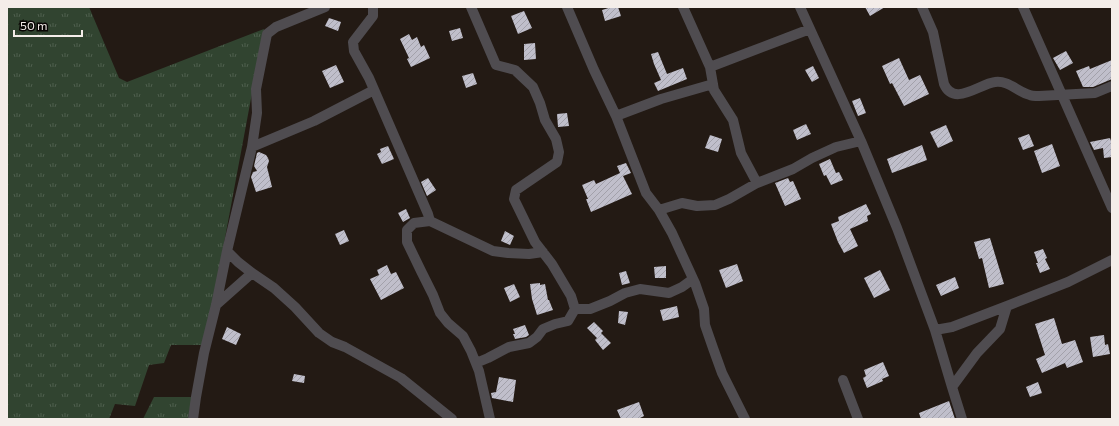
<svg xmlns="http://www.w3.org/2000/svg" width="1119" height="426" font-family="Commissioner,sans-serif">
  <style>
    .grass { fill: url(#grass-tufts) }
    .building { fill: url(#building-hatch) }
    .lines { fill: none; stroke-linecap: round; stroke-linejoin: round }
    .minor { stroke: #4f4c50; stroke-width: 10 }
  </style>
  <defs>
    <pattern id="grass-tufts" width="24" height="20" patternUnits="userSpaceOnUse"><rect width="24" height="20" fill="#314430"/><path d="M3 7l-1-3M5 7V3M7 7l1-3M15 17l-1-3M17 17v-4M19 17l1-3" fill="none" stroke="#4f5f4e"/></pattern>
    <pattern id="building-hatch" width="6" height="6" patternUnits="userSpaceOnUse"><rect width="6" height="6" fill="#c0bfcb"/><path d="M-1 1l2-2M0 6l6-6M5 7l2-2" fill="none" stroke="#a2a1aa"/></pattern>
  </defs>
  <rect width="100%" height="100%" fill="#231a14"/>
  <path class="grass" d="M7 7H89L119 78 127 82 264 29 205 345H171L164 363 149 365 135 406 115 404 109 419H7Z
    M154 397H192L188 419H143Z"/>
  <path class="building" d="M612 7H618L621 16 605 21 602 10Z
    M865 7H885L870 16Z
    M524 11 532 28 518 34 511 16Z
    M329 18 341 22 338 31 325 26Z
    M460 28 463 38 452 41 449 31Z
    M409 34 412 40 417 37 421 47 424 45 430 58 411 67 407 59 409 58 400 39Z
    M535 43 536 59 524 60V44Z
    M1066 51 1073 63 1060 70 1053 58Z
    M658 52 667 74 683 68 687 79 658 91 654 83 661 80 654 64 651 54Z
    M899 58 909 80 920 75 929 94 904 106 892 83 890 84 882 66Z
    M1112 60V79L1093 87H1083L1076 71 1089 66 1090 69Z
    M336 65 344 82 330 88 322 71Z
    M813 66 819 78 812 82 805 70Z
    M473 73 477 84 466 88 462 76Z
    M860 98 866 113 858 116 852 101Z
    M567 113 569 126 558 127 557 114Z
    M806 124 811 134 797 140 793 130Z
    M946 125 953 141 938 148 930 132Z
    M1029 134 1034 146 1023 150 1018 138Z
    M710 135 722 139 718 152 705 148Z
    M1110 138 1111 141H1112V157L1104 158 1103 148 1094 150 1090 142Z
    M1052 144 1060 166 1042 173 1034 151Z
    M922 145 927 160 892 173 887 159Z
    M388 146 394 159 382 164 377 154 381 152 380 149Z
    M259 152 266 155 268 158 269 161 267 167 272 187 256 192 251 177 253 172 257 171 254 166 257 153Z
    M830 159 836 173 839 172 843 180 831 185 826 175 824 176 819 164Z
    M626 163 631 173 623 176 632 194 591 212 586 199H588L582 185 594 180 596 184 620 173 617 166Z
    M428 178 436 190 427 196 421 182Z
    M788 178 790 182 793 181 801 199 785 206 775 183Z
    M866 204 871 214 867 216 868 221 850 229 858 246 844 253 838 242 831 224 839 221 838 217Z
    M406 209 410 218 403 222 398 213Z
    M344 230 349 241 340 245 335 234Z
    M505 231 514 236 510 245 501 241Z
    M990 238 1004 284 989 288 982 258 979 259 974 242Z
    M1043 249 1047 258 1045 259 1050 269 1040 273 1036 263H1038L1034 252Z
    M737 264 743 281 726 288 719 270Z
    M387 265 391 274 396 272 404 288 381 300 370 279 379 275 377 270Z
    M666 266V278H655L654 267Z
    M880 270 890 290 874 298 864 278Z
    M626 271 630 283 622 285 619 273Z
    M955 277 959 288 941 296 936 285Z
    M540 283V285L545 284 548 300H549L553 310 537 315 532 299 530 284Z
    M514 284 520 297 510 302 504 288Z
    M677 306 679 317 663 321 660 310Z
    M619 311 628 312 625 325 618 323Z
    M1054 318 1062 344 1075 340 1083 362 1067 368 1065 363 1042 373 1036 359 1045 355 1035 324Z
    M594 322 603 331 601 333 611 343 603 350 595 340 597 338 587 328Z
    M525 325 529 335 526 337 515 339 513 334H515L513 329Z
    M227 327 241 334 236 345 222 339Z
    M1104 335 1105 345 1108 344 1110 354 1093 357 1090 337Z
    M883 362 889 376 882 379 883 381 867 388 863 378 866 376 864 370Z
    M294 374 305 376 304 383 292 381Z
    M499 377 516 380 513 402 492 398 491 393 496 392Z
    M1038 382 1042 393 1030 397 1026 387Z
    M949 401 955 419H921L919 413Z
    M639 402 644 416 638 419H621L617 410Z"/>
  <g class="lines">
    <path class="minor" d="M373 7V16L353 42 354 51 369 78 428 214 430 221 414 223 407 230V242L421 271 433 295 440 313 448 323 463 336 471 351 479 371 490 419
      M471 7 496 65 515 70 533 87 540 103 545 120 556 139 559 152 557 162 516 190 514 199 535 242 552 264 571 296 575 309 568 321 555 324 543 329 537 337 529 343 509 347 488 358 476 363
      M567 7 594 70 616 116 646 193 659 210 672 233 695 283 704 309 705 325 713 348 722 373 745 419
      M683 7 710 67 714 90 733 120 741 153 757 183
      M800 7 861 141 897 228 935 330 952 327 1007 306 1068 282 1112 260
      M922 7 933 32 944 84C954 107 979 84 995 82 1008 80 1018 92 1030 95 1032 96 1036 96 1039 96L1095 93 1112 86
      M1023 7 1112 208
      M710 67 810 29
      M616 116 661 99 713 84
      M252 147 314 121 374 90
      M659 210 682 203 697 206 715 205 729 199 757 183 793 169 812 158 836 147 861 141
      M430 221 493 251 508 253 529 254 543 252
      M227 251 238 262 252 273 274 288 295 307 319 333 332 342 345 347 401 378 452 419
      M216 305 252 273
      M575 309H590L610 301 625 293 640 289 669 293 682 287 693 279
      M935 330 952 387
      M843 380 858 419
      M193 419 196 397 204 353 216 305 227 251 252 147 257 113 256 89 267 34 276 27 325 7
      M962 419 952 387 977 353 1000 329 1007 306"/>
  </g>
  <rect width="1119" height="426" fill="none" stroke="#f4ede9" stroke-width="16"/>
  <path d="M14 30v6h68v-6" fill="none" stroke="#f4ede9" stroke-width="2"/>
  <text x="20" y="30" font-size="12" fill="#f4ede9" stroke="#090604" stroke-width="3" paint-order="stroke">50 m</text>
</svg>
